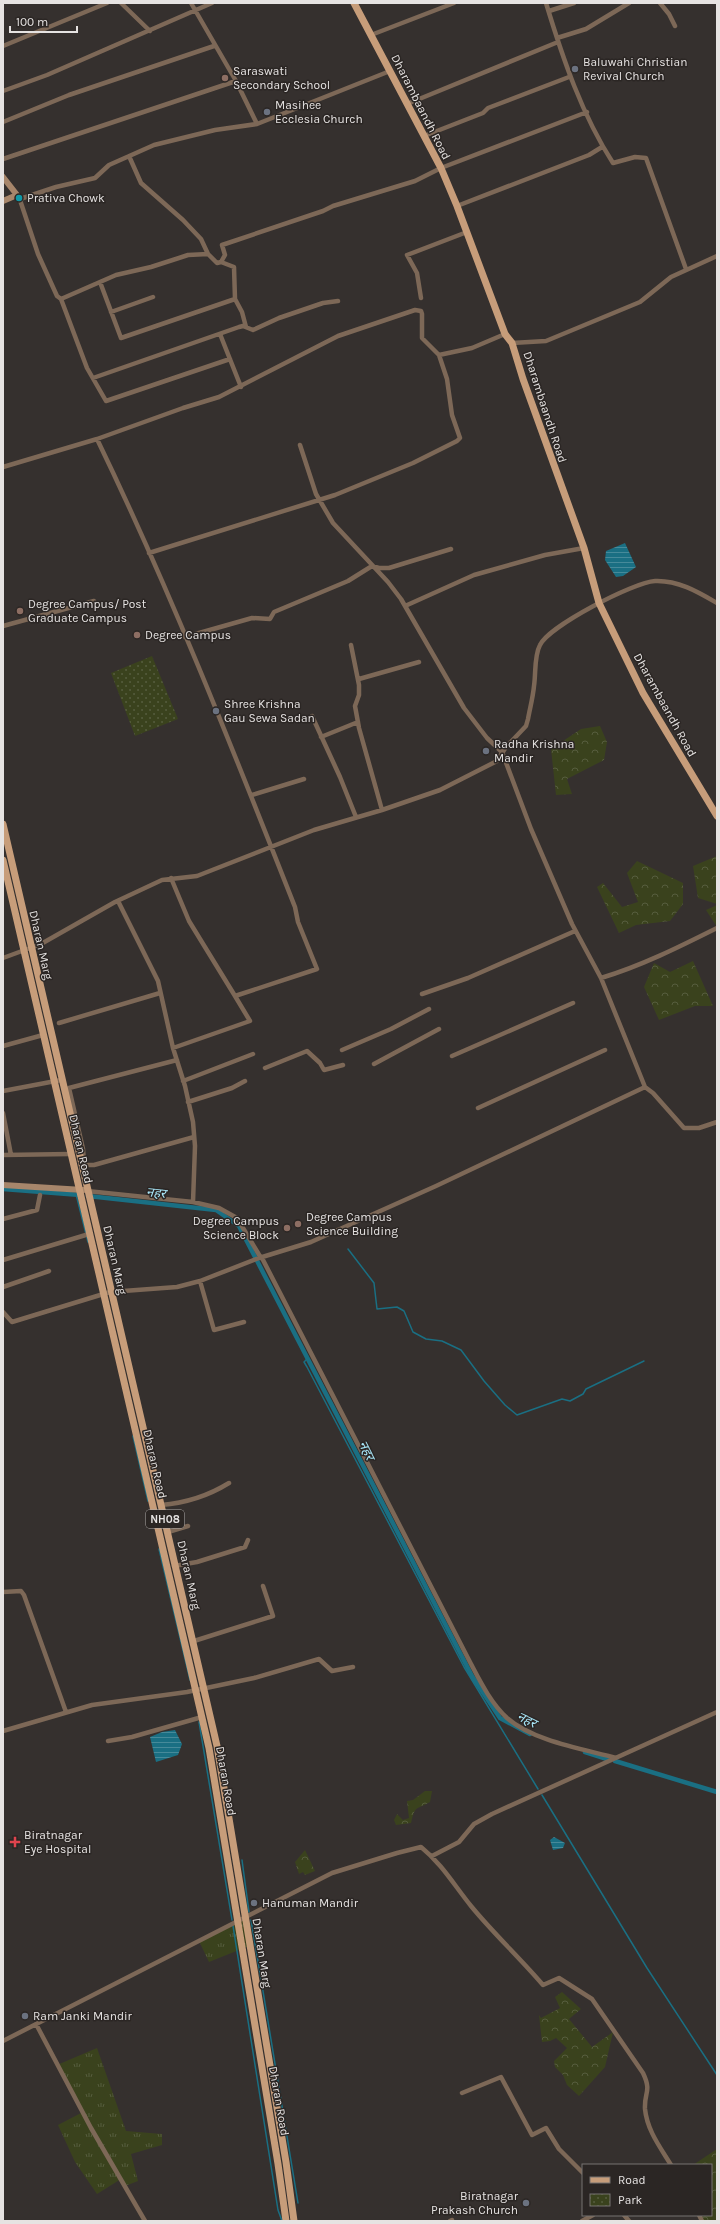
<svg xmlns="http://www.w3.org/2000/svg" width="720" height="2224" font-family="Karla,'Noto Sans Devanagari',sans-serif">
  <style>
    .grass { fill: url(#grass-tufts) }
    .forest { fill: url(#forest-crowns) }
    .park { fill: url(#park-dots) }
    .water { fill: url(#water-rules) }
    .lines { fill: none; stroke-linecap: round; stroke-linejoin: round }
    .stream { stroke: #1a6f83; stroke-width: 1.5 }
    .canal { stroke: #1a6f83; stroke-width: 4.5 }
    .street { stroke: #7d6857; stroke-width: 4.5 }
    .secondary { stroke: #a7866b; stroke-width: 6 }
    .primary { stroke: #c79d7a; stroke-width: 7 }
    .worship-dot { fill: #6b7280; stroke: #2b2624; stroke-width: 1.5 }
    .education-dot { fill: #8d6e63; stroke: #2b2624; stroke-width: 1.5 }
    .culture-dot { fill: #0f9aa8; stroke: #2b2624; stroke-width: 1.5 }
    .health-dot { fill: #e0444e; stroke: #2b2624; stroke-width: 1.5 }
    .labels { text-anchor: middle; stroke-width: 3; stroke-linejoin: round; paint-order: stroke }
    .shield { fill: #2b2624; stroke: #aeaaa9; stroke-width: 1 }
    .shield-label { font-size: 11px; font-weight: bold; fill: #e6e3e2 }
    .poi-label { font-size: 12px; fill: #e6e3e2; stroke: #2b2624; text-anchor: start }
    .street-label { font-size: 12px; fill: #e6e3e2; stroke: #2b2624 }
    .water-label { font-size: 13px; font-style: italic; fill: #a8e6f8; stroke: #2b2624 }
  </style>
  <defs>
    <pattern id="grass-tufts" width="24" height="20" patternUnits="userSpaceOnUse"><rect width="24" height="20" fill="#3a421d"/><path d="M3 7l-1-3M5 7V3M7 7l1-3M15 17l-1-3M17 17v-4M19 17l1-3" fill="none" stroke="#565d3e"/></pattern>
    <pattern id="forest-crowns" width="20" height="18" patternUnits="userSpaceOnUse"><rect width="20" height="18" fill="#3a421d"/><path d="M2 6a3 3 0 1 1 6 0M12 15a3 3 0 1 1 6 0" fill="none" stroke="#565d3e"/></pattern>
    <pattern id="park-dots" width="8" height="8" patternUnits="userSpaceOnUse"><rect width="8" height="8" fill="#3a421d"/><path d="M2 2h.1M6 6h.1" fill="none" stroke="#565d3e" stroke-width="1.8" stroke-linecap="round"/></pattern>
    <pattern id="water-rules" width="6" height="5" patternUnits="userSpaceOnUse"><rect width="6" height="5" fill="#1a6f83"/><path d="M0 2.5h6" fill="none" stroke="#468a9a"/></pattern>
  </defs>
  <rect width="100%" height="100%" fill="#35302e"/>
  <path class="grass" d="M245 1918 249 1946 209 1962 199 1941Z
    M97 2048 126 2131 162 2134V2145L131 2154 138 2181 125 2186 121 2179 97 2194 75 2162 58 2125 83 2112 57 2065Z"/>
  <path class="forest" d="M600 726 607 742 604 760 567 779 572 794 556 795 551 749 581 729Z
    M717 856V904L698 898 693 866Z
    M637 861 683 883V904L670 921 636 925 619 933 597 887 603 883 622 907 638 902 627 873Z
    M717 905V927L706 910Z
    M693 961 713 1006H695L659 1020 644 987 654 963 670 972Z
    M425 1791H432L430 1802C416 1810 415 1805 411 1823L396 1825 394 1820 397 1814 403 1820 409 1818 407 1801 413 1800Z
    M305 1850 315 1871 305 1875 303 1872 299 1874 295 1862Z
    M562 1992 581 2009 569 2019 592 2047 613 2032 605 2067 579 2096 567 2085 563 2075 555 2067 554 2061 567 2048 556 2038 550 2041 542 2042 539 2015 541 2018 560 2008 555 1997Z
    M717 2149V2221H702L699 2215H711V2165H693Z"/>
  <path class="park" d="M152 656 178 719 135 736 111 673Z"/>
  <path class="water" d="M625 543 636 567 623 576 616 577 605 560 606 551Z
    M175 1730 182 1744 178 1755 156 1762 150 1737 162 1732Z
    M554 1837 565 1843 563 1848 553 1850 550 1840Z"/>
  <g class="lines">
    <path class="stream" d="M76 1194 88 1242
      M348 1249 374 1283 377 1309 397 1307 404 1311 413 1332 426 1339 442 1341 461 1350 484 1381 505 1405 517 1415 562 1399 570 1401 583 1394 586 1389 644 1361
      M308 1358 304 1362 307 1367 464 1667 538 1789
      M133 1436 148 1501
      M159 1549 190 1680
      M199 1722 232 1920
      M542 1795 647 1968 717 2075
      M242 1860 249 1912
      M251 1920 261 1979
      M233 1926 278 2210 282 2221
      M262 1985 298 2203"/>
    <path class="canal" d="M3 1189 80 1195
      M88 1196 216 1210 239 1226 472 1676 500 1718 530 1734
      M585 1752 607 1759
      M615 1761 717 1792"/>
    <path class="street" d="M121 3 150 31
      M191 3 236 81 257 124
      M546 3C563 59 582 115 613 163L635 157 646 158 686 269
      M660 3 669 14 675 26
      M549 11 574 3
      M371 35 454 3
      M557 38 586 29 629 3
      M3 46 107 3
      M3 91 47 75 212 3
      M407 104 558 42
      M3 122 69 95 214 46
      M424 136 483 113 488 108 569 77
      M129 156 141 183 183 220 201 239 208 254 217 263 221 262 225 255 222 245 323 211 333 206 415 181 441 168 587 112
      M3 159 236 81
      M19 197 38 254 57 296 61 299 87 368 106 401 230 359
      M20 199 56 187 95 178 109 165 154 145 215 130 257 124 390 71
      M457 206 589 155 602 147
      M221 262 234 267 235 299
      M100 282 121 338 235 299 242 312 246 327
      M421 298 417 273 407 255 467 232
      M61 299 116 275 151 267 188 255 208 254
      M111 312 153 297
      M220 334 241 387
      M512 343 546 341 640 302 671 277 717 256
      M93 378 239 327 243 326 253 330 279 318 323 303 338 301
      M97 439C171 592 233 750 295 907L298 922 317 969 235 996 189 921 171 878
      M300 445 316 494 333 523 388 582 401 599 464 708 487 738 502 752 531 829 572 924 601 978 645 1087 653 1093 684 1128H699L717 1122
      M3 467 97 439 183 408 219 397 338 336 415 310 421 311 422 314V338L439 355 472 348 505 334
      M149 553 335 495 413 463 457 441 460 438 452 415 447 379 439 355
      M405 606 474 575 545 555 584 548
      M3 626 94 601
      M185 637 252 618 270 619 274 612 348 581 372 566 379 568H389L451 549
      M351 645 359 685V695L355 706 359 728 382 810
      M359 679 419 662
      M312 716 340 777 356 817
      M321 737 358 722
      M252 795 304 779
      M118 901 158 981 173 1048 185 1086 193 1122 195 1146 193 1202
      M3 958 41 944 115 902 162 880 197 876 314 830 382 810 440 790 497 761 506 747 526 726 528 719C530 708 533 697 534 686 536 673 534 656 540 645 549 626 634 582 655 581 678 580 698 592 717 603
      M601 978C641 966 679 947 717 928
      M422 994 468 978 575 931
      M59 1023 160 993
      M3 1046 43 1035
      M173 1048 250 1021 235 996
      M342 1050 391 1029 429 1009
      M452 1056 573 1003
      M177 1060 69 1088 83 1149 84 1162 86 1165H94L194 1137
      M374 1064 439 1029
      M265 1068 307 1051 320 1063 324 1070 343 1065
      M183 1081 253 1054
      M3 1091 61 1080
      M188 1102 232 1088 245 1081
      M478 1108 605 1050
      M3 1113 11 1155
      M3 1155 71 1154
      M87 1191 193 1202 219 1208 237 1218 261 1258
      M3 1219 37 1210 40 1195
      M262 1258 471 1664C481 1683 491 1703 507 1718 533 1741 583 1749 616 1758
      M3 1260 89 1234
      M200 1281 214 1330 244 1322
      M3 1287 49 1271
      M3 1312 12 1322 110 1292 177 1287 200 1281 259 1258 311 1242 436 1186 645 1087
      M161 1505C186 1503 208 1496 229 1483
      M168 1532 188 1526
      M174 1566 197 1562 245 1547 248 1540
      M3 1592 21 1591 24 1595 66 1712
      M194 1641 273 1616 263 1586
      M3 1731 92 1705 187 1692 254 1678 319 1659 332 1671 353 1667
      M108 1741 132 1737 202 1717
      M432 1856 459 1842 474 1824 492 1814 717 1712
      M36 2024 91 2128 145 2221
      M3 2041 332 1873 397 1853 421 1847C442 1864 454 1885 471 1906 493 1933 520 1958 543 1985L559 1978 592 1999 643 2073C652 2092 644 2092 645 2109 647 2130 660 2147 671 2165
      M462 2093 501 2077 532 2135 546 2128 559 2149 583 2173
      M624 2215 629 2221
      M699 2215 702 2221
      M450 2221 452 2220
      M582 2221 593 2215"/>
    <path class="secondary" d="M3 177 17 195 3 201
      M3 1185 83 1190"/>
    <path class="primary" d="M354 3 441 168 457 206 505 334 512 343 523 379 584 548 599 603 643 693 717 816
      M3 824 217 1746 286 2162 294 2221
      M3 860 209 1748 278 2164 286 2221"/>
  </g>
  <g class="worship-dot">
    <circle cx="575" cy="69" r="4"/>
    <circle cx="267" cy="112" r="4"/>
    <circle cx="216" cy="711" r="4"/>
    <circle cx="486" cy="751" r="4"/>
    <circle cx="254" cy="1903" r="4"/>
    <circle cx="25" cy="2016" r="4"/>
    <circle cx="526" cy="2203" r="4"/>
  </g>
  <g class="education-dot">
    <circle cx="225" cy="78" r="4"/>
    <circle cx="20" cy="611" r="4"/>
    <circle cx="137" cy="635" r="4"/>
    <circle cx="298" cy="1224" r="4"/>
    <circle cx="287" cy="1228" r="4"/>
  </g>
  <circle class="culture-dot" cx="19" cy="198" r="4"/>
  <path class="health-dot" d="M13 1836h4v4h4v4h-4v4h-4v-4h-4v-4h4z"/>
  <g class="labels">
    <rect class="shield" x="146" y="1510" width="38" height="18" rx="3"/>
    <g class="shield-label">
      <text x="165" y="1523">NH08</text>
    </g>
    <g class="poi-label">
      <text x="583" y="66">Baluwahi Christian<tspan x="583" dy="14">Revival Church</tspan></text>
      <text x="233" y="75">Saraswati<tspan x="233" dy="14">Secondary School</tspan></text>
      <text x="275" y="109">Masihee<tspan x="275" dy="14">Ecclesia Church</tspan></text>
      <text x="27" y="202">Prativa Chowk</text>
      <text x="28" y="608">Degree Campus/ Post<tspan x="28" dy="14">Graduate Campus</tspan></text>
      <text x="145" y="639">Degree Campus</text>
      <text x="224" y="708">Shree Krishna<tspan x="224" dy="14">Gau Sewa Sadan</tspan></text>
      <text x="494" y="748">Radha Krishna<tspan x="494" dy="14">Mandir</tspan></text>
      <text x="306" y="1221">Degree Campus<tspan x="306" dy="14">Science Building</tspan></text>
      <text x="279" y="1225" text-anchor="end">Degree Campus<tspan x="279" dy="14">Science Block</tspan></text>
      <text x="24" y="1839">Biratnagar<tspan x="24" dy="14">Eye Hospital</tspan></text>
      <text x="262" y="1907">Hanuman Mandir</text>
      <text x="33" y="2020">Ram Janki Mandir</text>
      <text x="518" y="2200" text-anchor="end">Biratnagar<tspan x="518" dy="14">Prakash Church</tspan></text>
    </g>
    <g class="street-label">
      <text transform="translate(421 107) rotate(63)" y="4">Dharambaandh Road</text>
      <text transform="translate(545 407) rotate(72)" y="4">Dharambaandh Road</text>
      <text transform="translate(665 705) rotate(61)" y="4">Dharambaandh Road</text>
      <text transform="translate(41 945) rotate(77)" y="4">Dharan Marg</text>
      <text transform="translate(81 1149) rotate(77)" y="4">Dharan Road</text>
      <text transform="translate(115 1260) rotate(77)" y="4">Dharan Marg</text>
      <text transform="translate(155 1464) rotate(77)" y="4">Dharan Road</text>
      <text transform="translate(189 1575) rotate(77)" y="4">Dharan Marg</text>
      <text transform="translate(226 1781) rotate(80)" y="4">Dharan Road</text>
      <text transform="translate(262 1953) rotate(81)" y="4">Dharan Marg</text>
      <text transform="translate(279 2101) rotate(80)" y="4">Dharan Road</text>
    </g>
    <g class="water-label">
      <text transform="translate(156 1192) rotate(6)" y="5">नहर</text>
      <text transform="translate(367 1450) rotate(63)" y="5">नहर</text>
      <text transform="translate(527 1719) rotate(26)" y="5">नहर</text>
    </g>
  </g>
  <rect width="720" height="2224" fill="none" stroke="#e6e3e2" stroke-width="8"/>
  <rect x="582" y="2164" width="130" height="52" fill="#2b2624" stroke="#767270"/>
  <rect x="590" y="2177" width="20" height="6" fill="#c79d7a" stroke="#767270"/>
  <text x="618" y="2184" font-size="12" fill="#e6e3e2">Road</text>
  <rect x="590" y="2194" width="20" height="12" fill="url(#park-dots)" stroke="#767270"/>
  <text x="618" y="2204" font-size="12" fill="#e6e3e2">Park</text>
  <path d="M10 26v6h67v-6" fill="none" stroke="#e6e3e2" stroke-width="2"/>
  <text x="16" y="26" font-size="12" fill="#e6e3e2" stroke="#2b2624" stroke-width="3" paint-order="stroke">100 m</text>
</svg>
